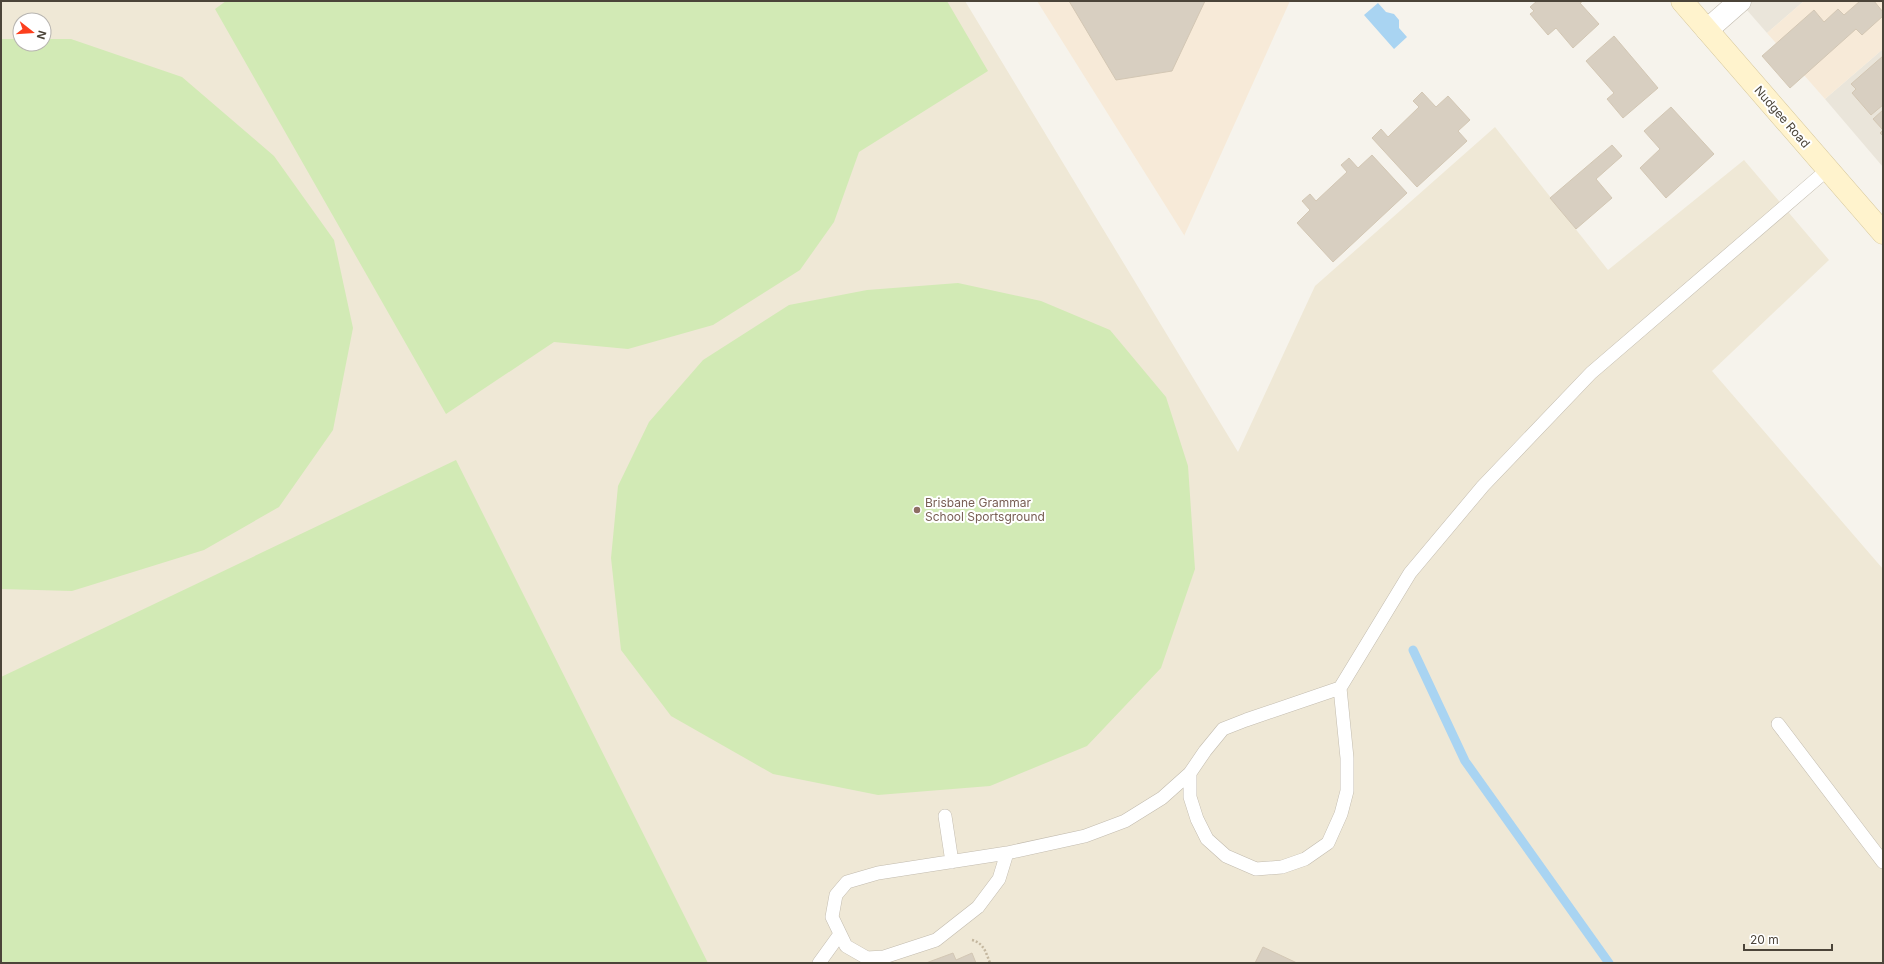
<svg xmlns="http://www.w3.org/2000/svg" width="1884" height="964" font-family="Inter,sans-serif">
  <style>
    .residential { fill: #eae5da }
    .commercial { fill: #f7ead8 }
    .education { fill: #efe8d6; fill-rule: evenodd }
    .green { fill: #d2eab5 }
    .water { fill: #a9d4f2 }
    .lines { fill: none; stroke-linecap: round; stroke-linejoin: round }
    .stream { stroke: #a9d4f2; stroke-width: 9 }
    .building { fill: #d8cfc1; stroke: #d3c7b4 }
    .service-casing { stroke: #c2bbae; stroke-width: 14 }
    .minor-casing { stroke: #c2bbae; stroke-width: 23 }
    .secondary-casing { stroke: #d6c79b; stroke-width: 23 }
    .path { stroke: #c4b79f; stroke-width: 2.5; stroke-dasharray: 2 2; stroke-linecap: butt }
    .service { stroke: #fff; stroke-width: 13 }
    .minor { stroke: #fff; stroke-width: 22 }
    .secondary { stroke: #fff3cd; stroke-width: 22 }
    .education-dot { fill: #8d6e63; stroke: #fff; stroke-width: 1.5 }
    .labels { text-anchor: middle; stroke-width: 4; stroke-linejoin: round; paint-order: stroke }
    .street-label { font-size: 12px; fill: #4b4439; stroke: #fff }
    .education-label { font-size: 12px; fill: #785e54; stroke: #fff; text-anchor: start }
  </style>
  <rect width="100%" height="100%" fill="#f6f3ec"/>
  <path class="residential" d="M1739 1H1804L1767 33Z
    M1883 49V167L1825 99Z"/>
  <path class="commercial" d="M1037 1H1290L1184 236V235Z
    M1804 1H1883V49L1825 99 1767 33Z"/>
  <path class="education" d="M1 1H965L1238 452 1315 286 1495 127 1608 270 1744 160 1829 260 1712 371 1883 569V963H1ZM20 20H44V44H20Z"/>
  <path class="green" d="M226 1H947L988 71 859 152 834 222 800 270 713 325 628 349 554 342 446 414 215 9Z
    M1 39H20V44H44V39H71L182 77 274 156 334 240 353 328 333 430 279 507 204 550 72 591 1 589Z
    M958 283 1041 301 1110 330 1166 397 1188 466 1195 569 1161 668 1087 746 990 786 878 795 773 774 671 716 621 650 611 558 618 486 649 422 703 360 789 305 867 290Z
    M456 460 708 963H1V677Z"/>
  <path class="water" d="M1378 3 1386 12 1394 14 1399 20V28L1407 37 1394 49 1364 15Z"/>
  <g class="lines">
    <path class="stream" d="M1413 650 1465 761 1609 963"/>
  </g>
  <path class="building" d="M1069 1H1205L1172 71 1116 80Z
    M1537 1H1583L1580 3 1599 24 1573 48 1556 28 1548 35 1530 14 1534 11 1530 7Z
    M1860 1H1874L1883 12V16L1862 35 1856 29 1790 88 1762 56 1814 10 1824 22 1838 9 1844 15Z
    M1614 36 1658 88 1623 118 1607 99 1614 93 1586 61Z
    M1883 56V105L1871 115 1852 93 1856 89 1851 84Z
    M1422 92 1436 107 1448 96 1470 120 1458 131 1467 141 1417 187 1372 138 1381 129 1388 137 1419 107 1413 101Z
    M1671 107 1714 154 1666 198 1640 168 1660 149 1644 131Z
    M1883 110V136L1880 133 1883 130 1873 119Z
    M1612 145 1622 156 1596 179 1612 198 1576 229 1550 198Z
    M1372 155 1407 193 1333 262 1297 223 1310 210 1302 201 1310 194 1316 201 1347 172 1341 165 1349 158 1358 168Z
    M1263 947 1297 963H1255Z
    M953 953 956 960 972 953 976 963H926Z"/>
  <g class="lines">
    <defs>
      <path id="service" d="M1778 724 1883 862
        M1190 773V797L1197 819 1207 839 1226 856 1256 869 1282 867 1305 859 1328 843 1341 814 1347 791V758L1340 688 1410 573 1483 486 1591 373 1827 170
        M945 816 952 862
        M1007 853 878 873 847 882 836 895 832 917 846 946 867 958 884 957 936 940 978 907 999 879 1007 853 1085 836 1125 821 1162 798 1190 773 1205 751 1223 729 1246 720 1340 688
        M819 963 840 934"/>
      <path id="minor" d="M1707 30 1740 1"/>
      <path id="secondary" d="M1682 1 1883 233"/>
    </defs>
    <use href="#service" class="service-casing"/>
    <use href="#minor" class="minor-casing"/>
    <use href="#secondary" class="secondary-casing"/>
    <path class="path" d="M972 940C984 943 986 953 990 963"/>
    <use href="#service" class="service"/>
    <use href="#minor" class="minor"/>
    <use href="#secondary" class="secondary"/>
  </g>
  <circle class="education-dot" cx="917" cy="510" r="4"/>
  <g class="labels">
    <g class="street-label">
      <text transform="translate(1782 117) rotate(49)" y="4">Nudgee Road</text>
    </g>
    <g class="education-label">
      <text x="925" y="507">Brisbane Grammar<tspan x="925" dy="14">School Sportsground</tspan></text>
    </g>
  </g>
  <rect width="1884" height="964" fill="none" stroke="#4b4439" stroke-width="4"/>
  <g transform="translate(32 32) rotate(107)"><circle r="19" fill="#ffffff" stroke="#b7b4b0"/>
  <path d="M0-3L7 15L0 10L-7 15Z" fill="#fc3f1d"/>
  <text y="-6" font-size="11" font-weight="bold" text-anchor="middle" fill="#4b4439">N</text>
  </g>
  <path d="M1744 944v6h88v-6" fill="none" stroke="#4b4439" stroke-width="2"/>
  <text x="1750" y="944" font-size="12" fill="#4b4439" stroke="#ffffff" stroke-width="3" paint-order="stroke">20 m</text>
</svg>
